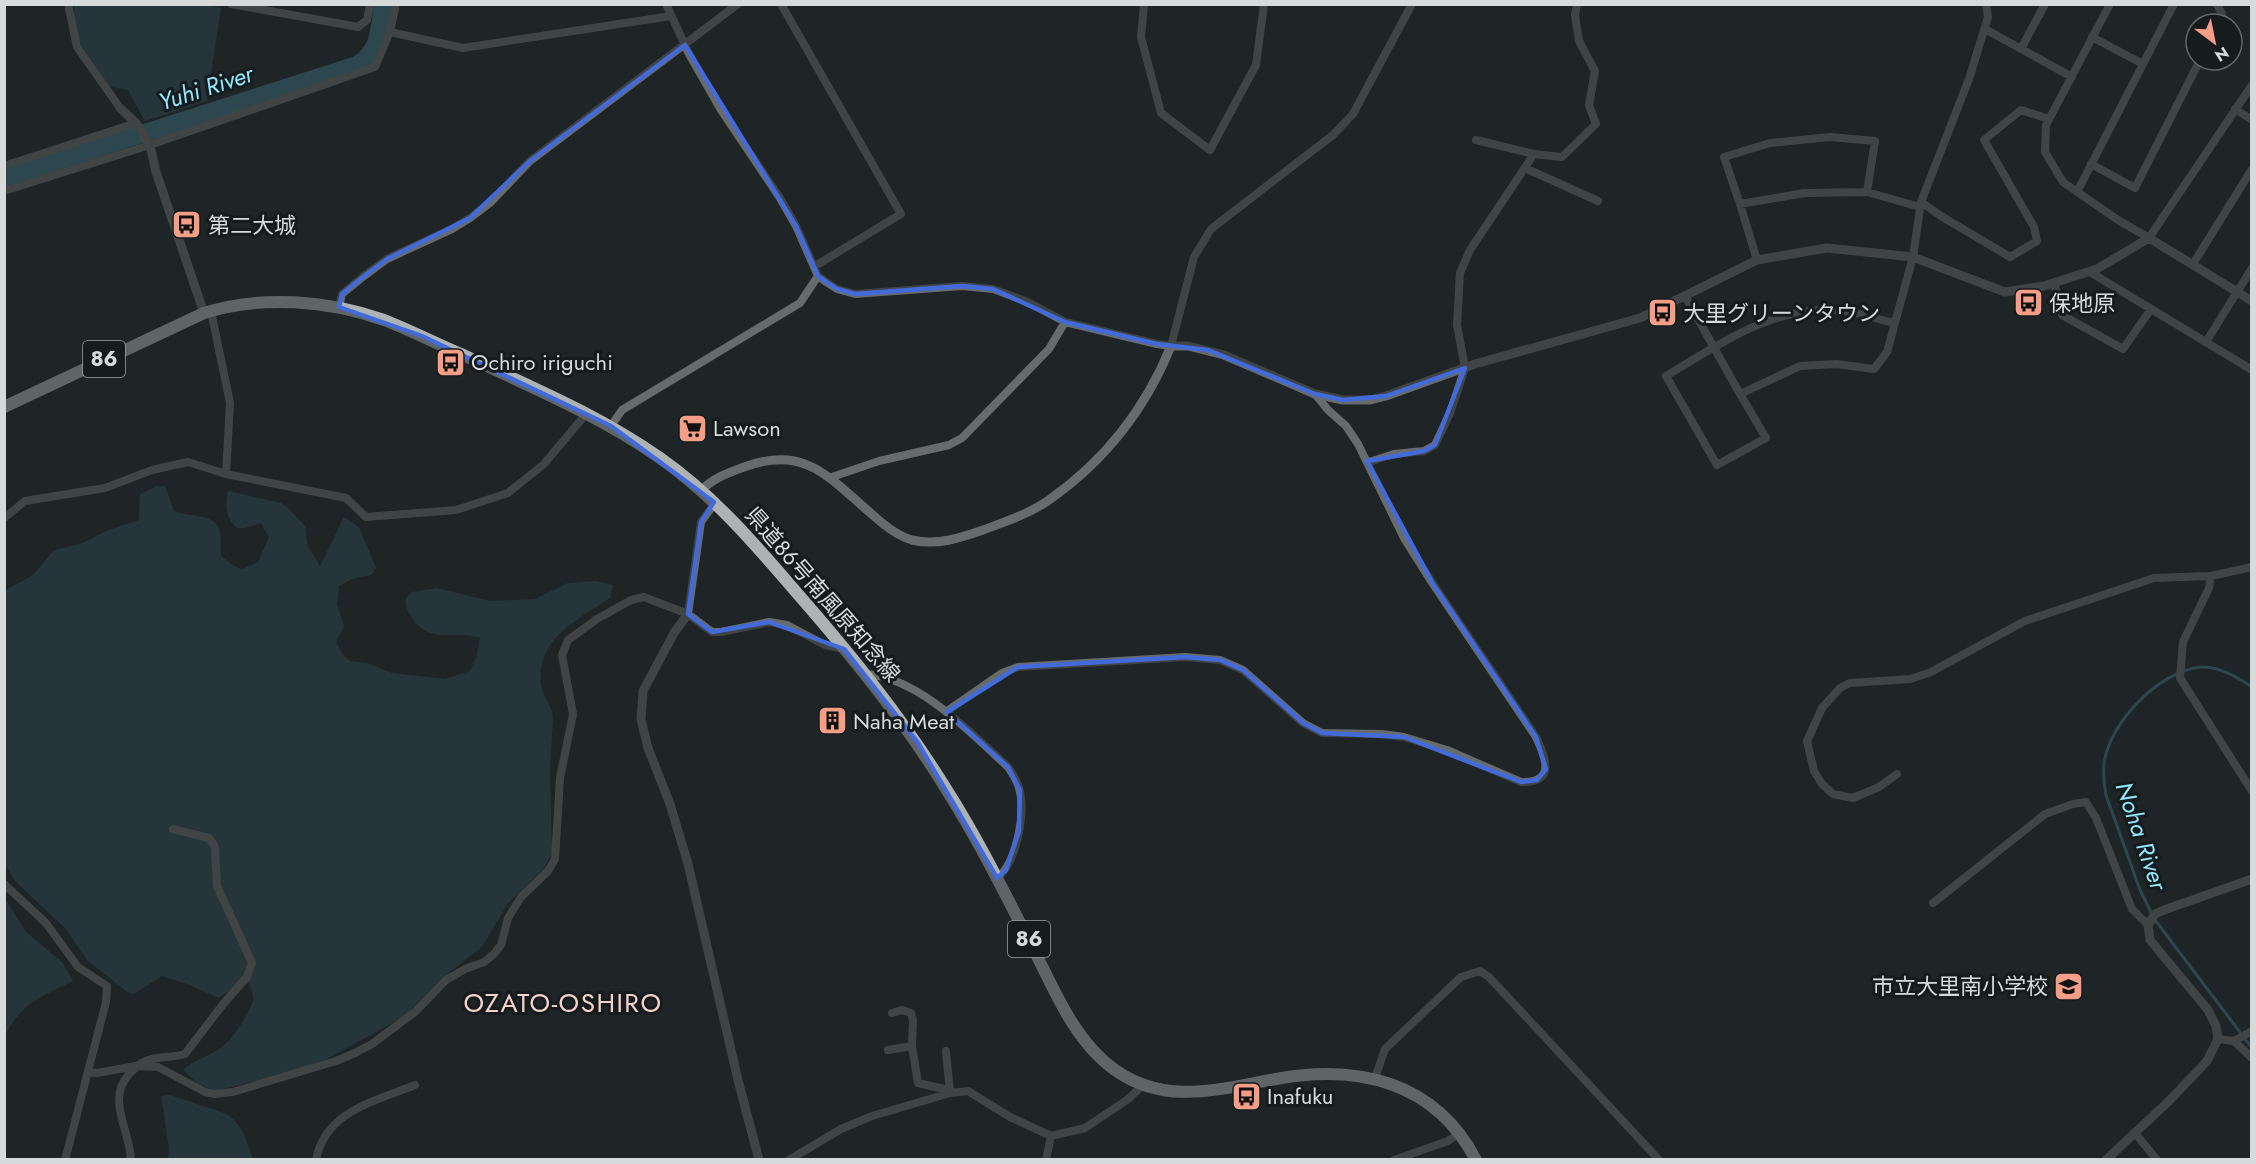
<svg xmlns="http://www.w3.org/2000/svg" width="2256" height="1164" font-family="Jost,'Noto Sans JP',sans-serif">
  <style>
    .green { fill: #2d4b52 }
    .lines { fill: none; stroke-linecap: round; stroke-linejoin: round }
    .stream { stroke: #3d717e; stroke-width: 3 }
    .river { stroke: #3d717e; stroke-width: 18 }
    .minor { stroke: #686b6c; stroke-width: 8 }
    .tertiary { stroke: #686b6c; stroke-width: 9 }
    .primary { stroke: #adb3b4; stroke-width: 12 }
    .marked { fill: none; stroke: #426ad9; stroke-width: 4.5; stroke-linejoin: round }
    .labels { text-anchor: middle; stroke-width: 6; stroke-linejoin: round; paint-order: stroke }
    .shield { fill: #161b1d; stroke: #9ca1a2; stroke-width: 1.5 }
    .shield-label { font-size: 21px; font-weight: bold; fill: #d6dadb }
    .poi-label { font-size: 22px; fill: #d6dadb; stroke: #161b1d; text-anchor: start }
    .street-label { font-size: 22px; fill: #d6dadb; stroke: #161b1d }
    .water-label { font-size: 24px; font-style: italic; fill: #90e7fe; stroke: #161b1d }
    .quarter-label { font-size: 26px; letter-spacing: 1.5px; fill: #f4d2c9; stroke: #161b1d }
  </style>
  <rect width="100%" height="100%" fill="#1f2526"/>
  <path class="green" d="M201 4 221 8 207 101 145 121 128 90 109 86 81 45 75 23 74 5Z
    M157 486H165L174 511C187 517 216 513 220 531 221 539 220 548 221 556L234 566 242 569 258 562 269 537 261 523 245 528H237C225 517 225 506 228 491L281 503 288 508 305 526 307 544 320 566 344 517 359 527 376 568 371 575 354 578 339 586 337 604 344 627 336 642 344 656 350 661 367 663 392 673 445 679 470 671 477 655 480 638C454 629 428 646 411 616 407 609 405 606 406 598L412 592 437 588 490 601 535 599 568 583 596 581 613 585 610 598C578 620 536 638 541 684 542 697 553 706 553 719L550 770 552 853 544 868 508 903 482 947 442 978 405 1016 314 1066 216 1091 198 1084 183 1070C193 1060 208 1057 219 1049 236 1037 246 1017 254 999L249 983 239 984 219 998 187 984 162 976 134 994 127 992 88 961 65 928 15 881 5 864V590L32 576 54 550 83 543 106 531 139 520 140 494Z
    M5 899 27 933 62 962 73 981C41 997 23 1002 5 1035Z
    M170 1095 227 1114C243 1125 247 1142 253 1159H168L169 1148 161 1096Z"/>
  <g class="lines">
    <path class="stream" d="M2152 914 2140 890 2106 795C2104 784 2103 774 2104 763 2110 722 2159 671 2201 667 2219 666 2237 677 2252 687
      M2155 920 2252 1048"/>
    <path class="river" d="M4 178 357 65C381 50 379 30 383 4"/>
    <path class="minor" d="M68 4 77 47 120 108
      M231 4 358 27 367 20 370 4
      M666 4 689 54 721 110 780 198 796 226 818 276 826 282 837 289 855 294 962 286 993 289 1028 302 1065 322 1157 344 1171 346 1194 257 1211 229 1333 135 1353 114 1412 4
      M781 4 901 214 815 266
      M1144 4 1141 37 1161 113 1210 150 1256 65 1264 4
      M2110 4 2046 125 2045 152 2063 182 2118 220 2149 238 2252 85
      M2217 4 2222 14 2218 24
      M1985 29 2072 77
      M390 32 463 48 671 16
      M2092 37 2143 64
      M2021 49 2045 4
      M2235 109 2252 120
      M1476 140 1534 154
      M2091 164 2135 188 2200 60
      M4 166 136 123
      M1525 168 1598 201
      M4 191 150 145 375 67 390 32 396 4
      M1867 192 1875 141 1830 137 1770 143 1724 157 1740 204 1805 193 1867 192 1920 207
      M2077 192 2174 4
      M1921 202 1941 216 2010 257 2037 241 2034 227 1984 140 2021 110 2049 119
      M1740 204 1757 260
      M2193 264 2252 169
      M2090 272 2252 370
      M2054 283 2062 315 2123 349 2151 309
      M1685 296 1740 394 1800 366 1837 364 1874 369 1887 352 1913 257 1921 202 1969 79 1988 17 1986 4
      M339 307 342 294 364 276 387 259 452 229 470 218 491 202 530 161 738 4
      M211 311 230 403 226 474
      M2206 342 2252 268
      M1740 394 1766 438 1717 465 1666 376C1720 344 1770 307 1836 310 1855 311 1876 319 1895 323
      M611 426 622 410 800 303 818 276
      M1369 462 1394 454 1424 451 1435 445 1450 413 1465 368 1457 325 1460 273 1470 250 1534 154 1562 157 1596 124 1589 105 1595 71 1579 41 1575 15 1577 4
      M829 478 879 461 949 445 962 438 1049 349 1065 322
      M4 518 25 501 105 488 152 470 188 462 226 474 346 498 366 517 456 510 508 493 544 464 586 414
      M2211 576 2209 588 2183 642 2180 678 2252 791
      M688 614 701 522 715 503
      M866 674C919 678 970 732 1008 767 1012 773 1017 780 1019 788 1026 811 1017 863 997 878
      M947 711 1002 673 1018 667 1185 657 1220 660 1243 670 1303 723 1322 733 1382 734 1404 737 1447 750 1521 782C1556 783 1546 758 1536 737L1433 584 1404 538 1358 444 1346 426 1328 410 1315 394
      M1897 774 1879 787 1853 798 1833 794 1822 784 1814 771 1807 741 1822 708 1840 688 1850 683 1910 679 1929 673 2025 621 2154 578 2211 576 2252 567
      M4 884 46 923 78 967 107 986 106 1002 65 1160
      M1933 903 2045 814 2073 804 2086 802 2096 818 2132 909 2148 925
      M892 1013 902 1010 911 1013 913 1020 912 1046 918 1083 949 1090
      M2218 1039 2234 1041 2252 1058
      M2234 1041 2252 1031
      M888 1050 912 1046
      M946 1051 950 1093
      M89 1072 97 1073 136 1066 158 1067 205 1092 215 1094 233 1092 336 1061 355 1053 372 1044 415 1012 446 980 465 969 484 962 493 955 501 945 508 918 521 897 548 871 555 859 560 778 573 714 562 655 568 640 597 619 631 600 644 597 688 614 712 632H721L769 622 787 625 825 645 844 649
      M1375 1078 1385 1049 1461 977 1480 971 1489 977 1659 1160
      M2135 1133 2157 1160
      M131 1160C130 1130 106 1100 129 1074 135 1068 140 1063 148 1060 160 1056 173 1058 185 1054L224 1003 247 977 252 963 217 886 215 847 209 838 173 829
      M316 1160C325 1111 376 1101 415 1085
      M789 1160 841 1129 872 1116 950 1093 968 1091 1010 1117 1051 1136 1085 1128 1127 1100 1142 1086
      M1046 1160 1051 1136
      M1394 1160 1448 1141 1460 1133"/>
    <path class="tertiary" d="M120 108 136 123 150 145 156 172 204 313
      M701 491C713 478 728 473 744 467 806 444 830 479 874 516 885 526 898 536 912 540 937 546 960 538 983 530 1005 522 1029 514 1049 500 1106 460 1145 410 1171 346H1188L1224 355 1315 394 1343 400H1370L1386 396 1475 364 1640 318 1757 260 1827 248 1913 257 2005 292 2044 286 2097 269 2149 238 2252 301
      M688 614 674 633 643 691 641 719 648 748 670 804 688 864 738 1080 759 1160
      M2106 1160 2170 1100 2207 1061 2218 1039 2216 1026 2208 1010 2150 940 2148 925 2155 914 2164 910 2252 879"/>
    <path class="primary" d="M4 407 204 313C262 295 327 300 384 320 410 330 435 343 461 354 529 386 599 415 660 458 713 495 755 544 797 593 852 656 904 720 948 792 979 841 1005 894 1032 946 1054 989 1074 1041 1115 1070 1166 1106 1219 1089 1276 1079 1357 1064 1435 1081 1476 1160"/>
  </g>
  <path d="M0 0H2256V1164H0ZM685 45 796 226 818 276 837 289 855 294 962 286 993 289 1065 322 1157 344 1208 350 1315 394 1343 400 1386 396 1465 368 1435 445 1424 451 1367 461 1433 584 1536 737 1546 769 1537 780 1521 782 1404 737 1322 733 1303 723 1243 670 1220 660 1185 657 1018 667 947 712 1008 767 1020 790 1019 831 1006 870 997 878 918 743 844 649 769 622 712 632 688 614 701 522 714 502 611 426 422 336 339 307 342 294 364 276 387 259 470 218 530 161Z" fill="#1f2526" fill-opacity=".55" fill-rule="evenodd"/>
  <path class="marked" d="M685 45 796 226 818 276 837 289 855 294 962 286 993 289 1065 322 1157 344 1208 350 1315 394 1343 400 1386 396 1465 368 1435 445 1424 451 1367 461 1433 584 1536 737 1546 769 1537 780 1521 782 1404 737 1322 733 1303 723 1243 670 1220 660 1185 657 1018 667 947 712 1008 767 1020 790 1019 831 1006 870 997 878 918 743 844 649 769 622 712 632 688 614 701 522 714 502 611 426 422 336 339 307 342 294 364 276 387 259 470 218 530 161Z"/>
  <defs>
    <symbol id="bus-square" viewBox="-11 -11 22 22"><rect x="-9" y="-9" width="18" height="18" rx="4" fill="#f49e87" stroke="#161b1d"/><path d="M-5-6H5V4H4V6H2V4H-2V6H-4V4H-5ZM-3.5-4V0h7V-4ZM-3.5 1.2v1.5H-2V1.2ZM2 1.2v1.5H3.5V1.2Z" fill="#111"/></symbol>
    <symbol id="supermarket-square" viewBox="-11 -11 22 22"><rect x="-9" y="-9" width="18" height="18" rx="4" fill="#f49e87" stroke="#161b1d"/><path d="M-6-5.5h2.5l.6 2H6L4.5 2H-2.5L-4.4-4H-6ZM-1.5 3.2a1.3 1.3 0 1 0 .1 0ZM3 3.2a1.3 1.3 0 1 0 .1 0Z" fill="#111"/></symbol>
    <symbol id="building-square" viewBox="-11 -11 22 22"><rect x="-9" y="-9" width="18" height="18" rx="4" fill="#f49e87" stroke="#161b1d"/><path d="M-4-6H4V6H1V3H-1V6H-4ZM-2.5-4.3h1.7v1.8h-1.7ZM.8-4.3h1.7v1.8H.8ZM-2.5-1h1.7V.8h-1.7ZM.8-1h1.7V.8H.8Z" fill="#111"/></symbol>
    <symbol id="school-square" viewBox="-11 -11 22 22"><rect x="-9" y="-9" width="18" height="18" rx="4" fill="#f49e87" stroke="#161b1d"/><path d="M0-5L7-2L0 1L-7-2ZM-4 1L0 2.5L4 1V4Q0 6-4 4Z" fill="#111"/></symbol>
  </defs>
  <g fill-rule="evenodd">
    <use href="#bus-square" x="170" y="208" width="33" height="33"/>
    <use href="#bus-square" x="2012" y="286" width="33" height="33"/>
    <use href="#bus-square" x="1646" y="296" width="33" height="33"/>
    <use href="#bus-square" x="434" y="346" width="33" height="33"/>
    <use href="#supermarket-square" x="676" y="412" width="33" height="33"/>
    <use href="#building-square" x="816" y="704" width="33" height="33"/>
    <use href="#school-square" x="2052" y="970" width="33" height="33"/>
    <use href="#bus-square" x="1230" y="1080" width="33" height="33"/>
  </g>
  <g class="labels">
    <g class="shield">
      <rect x="83" y="341" width="42" height="36" rx="4.5"/>
      <rect x="1008" y="921" width="42" height="36" rx="4.5"/>
    </g>
    <g class="shield-label">
      <text x="104" y="366">86</text>
      <text x="1029" y="946">86</text>
    </g>
    <g class="poi-label">
      <text x="208" y="233">第二大城</text>
      <text x="2049" y="311">保地原</text>
      <text x="1683" y="321">大里グリーンタウン</text>
      <text x="471" y="370">Ochiro iriguchi</text>
      <text x="713" y="436">Lawson</text>
      <text x="853" y="729">Naha Meat</text>
      <text x="2048" y="994" text-anchor="end">市立大里南小学校</text>
      <text x="1267" y="1104">Inafuku</text>
    </g>
    <g class="street-label">
      <text transform="translate(823 594) rotate(49)" y="8">県道86号南風原知念線</text>
    </g>
    <g class="water-label">
      <text transform="translate(206 88) rotate(-18)" y="8">Yuhi River</text>
      <text transform="translate(2141 836) rotate(71)" y="8">Noha River</text>
    </g>
    <g class="quarter-label">
      <text x="563" y="1012">OZATO-OSHIRO</text>
    </g>
  </g>
  <rect width="2256" height="1164" fill="none" stroke="#d6dadb" stroke-width="12"/>
  <g transform="translate(2214 42) rotate(148)"><circle r="28" fill="#161b1d" stroke="#636769" stroke-width="1.5"/>
  <path d="M0-4.5L10 22L0 15L-10 22Z" fill="#f49e87"/>
  <text y="-9" font-size="16" font-weight="bold" text-anchor="middle" fill="#d6dadb">N</text>
  </g>
</svg>
